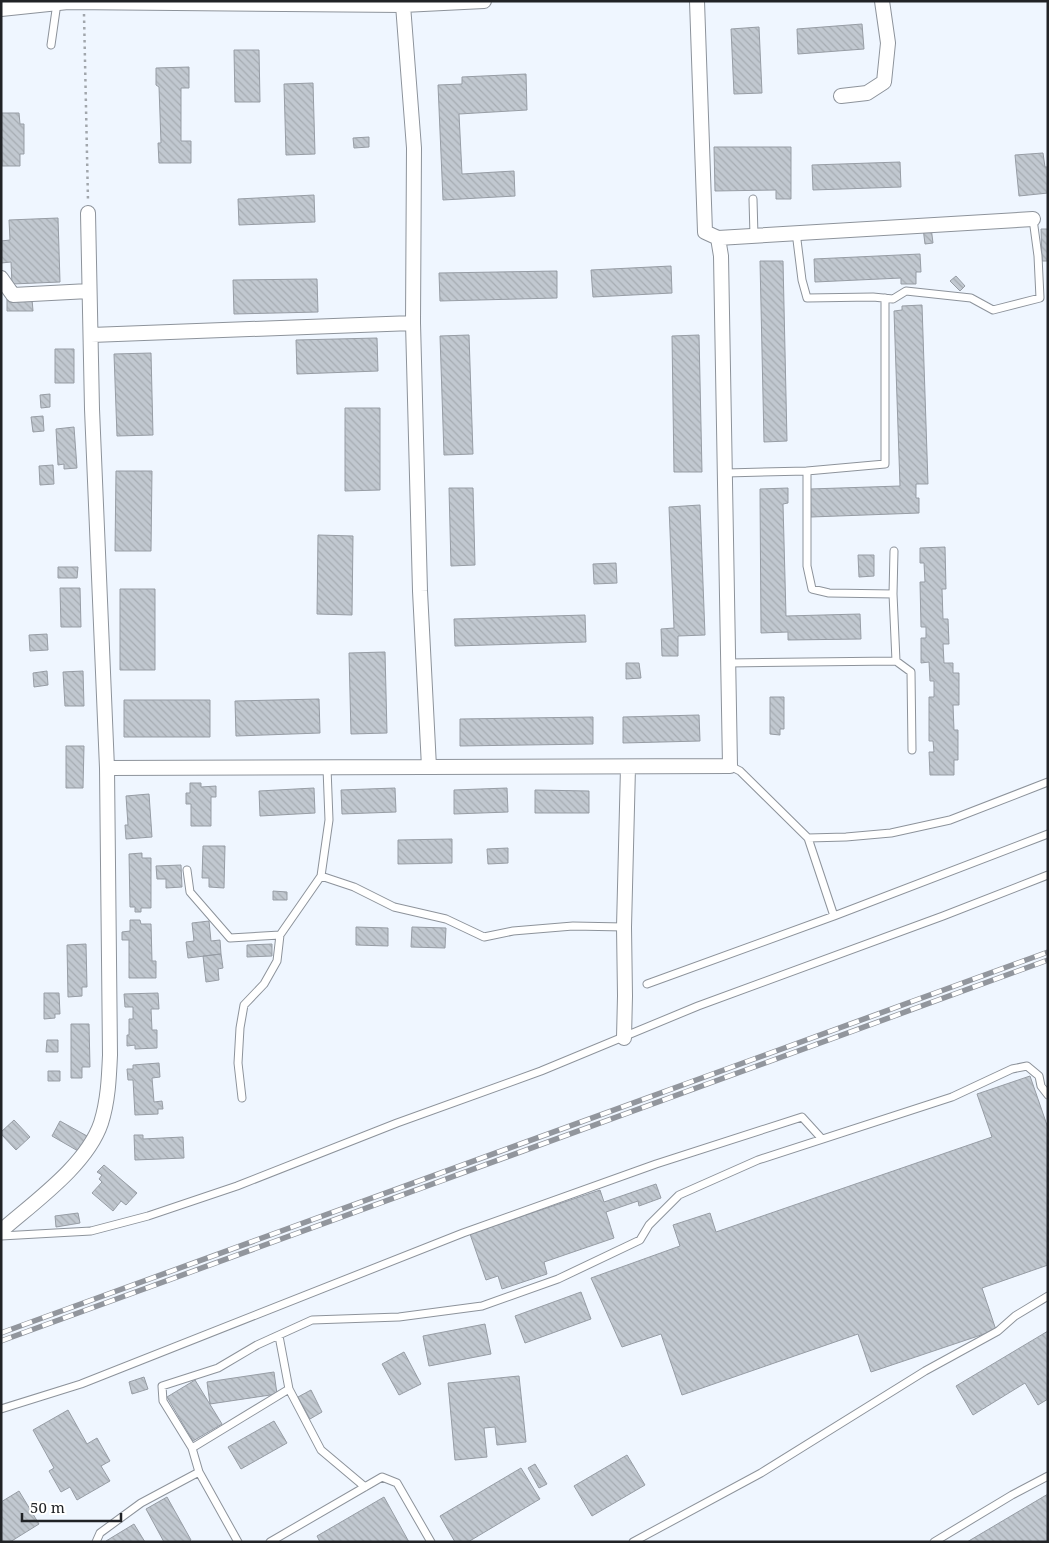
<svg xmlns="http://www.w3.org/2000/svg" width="1049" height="1543" font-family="'Noto Serif',serif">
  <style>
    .building { fill: url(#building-back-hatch); stroke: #979da5 }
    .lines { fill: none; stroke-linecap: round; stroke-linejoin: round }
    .lane-casing { stroke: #8d939b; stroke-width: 9 }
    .street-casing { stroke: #8d939b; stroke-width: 16 }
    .path { stroke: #a1a6ac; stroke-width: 2.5; stroke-dasharray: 2.5 4; stroke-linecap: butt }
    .lane { stroke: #fff; stroke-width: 7 }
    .street { stroke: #fff; stroke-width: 14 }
    .rail-casing { stroke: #92969d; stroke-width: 5.5 }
    .rail { stroke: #fff; stroke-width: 4; stroke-dasharray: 11; stroke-linecap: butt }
  </style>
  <defs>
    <pattern id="building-back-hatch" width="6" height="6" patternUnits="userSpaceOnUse" patternTransform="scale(1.25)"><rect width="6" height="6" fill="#c1c8d0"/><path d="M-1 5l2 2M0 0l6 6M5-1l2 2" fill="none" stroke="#a6acb2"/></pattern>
  </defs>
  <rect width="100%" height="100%" fill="#eff6ff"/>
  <path class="building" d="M862 24 864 49 798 54 797 29Z
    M759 27 762 93 734 94 731 29Z
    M234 50H259L260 102H235Z
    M189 67V88H181V141H191V163H159L158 143H161L159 87 156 85V68Z
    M526 74 527 110 459 114 462 174 514 171 515 196 443 200 438 85 462 84V77Z
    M313 83 315 154 286 155 284 84Z
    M1 113H19L20 124H24V154H20V166H2Z
    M369 137V147L354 148 353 138Z
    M714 147H791V199H776V190L715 191Z
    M1043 153 1045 167H1048V193L1019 196 1015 155Z
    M900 162 901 187 813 190 812 165Z
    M314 195 315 222 239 225 238 199Z
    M58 218 60 282 12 284 11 262 1 263V241L10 240 9 220Z
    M931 227 933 243 925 244 923 228Z
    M1041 229H1048V261H1042Z
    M920 254 921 272H916V284H901V278L815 282 814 259Z
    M760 261H783L787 441 764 442Z
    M671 266 672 293 593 297 591 270Z
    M557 271V298L440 301 439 273Z
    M956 276 965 286 960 291 950 281Z
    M317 279 318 312 234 314 233 280Z
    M7 299H32L33 311H7Z
    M922 305 928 484H916V498H919V513L811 517 810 489 900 486 894 311 902 310V306Z
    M469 335 473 454 444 455 440 336Z
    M699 335 702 472H674L672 336Z
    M377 338 378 371 297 374 296 340Z
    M55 349H74V383H55Z
    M151 353 153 435 117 436 114 354Z
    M50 394V407L41 408 40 395Z
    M345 408H380V490L345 491Z
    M43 416 44 431 33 432 31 417Z
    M74 427 77 468 64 469V464L58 465 56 429Z
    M53 465 54 484 40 485 39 466Z
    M116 471H152L151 551H115Z
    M449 488H473L475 565 451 566Z
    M788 488V503L783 504 786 616 860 614 861 639 788 640V632L761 633 760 489Z
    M700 505 705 635 678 636V656H662L661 629 674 628 669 507Z
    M318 535 353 536 352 615 317 614Z
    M945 547 946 589H942L943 619H948L949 644H943L944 663H953V673H959V705H953L954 730H958V760H954V775H930L929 752H934L933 741H929V697H934V681H930L929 662 921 663V638H926V627H921L920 582H925L924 563H920V548Z
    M858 555H874V576L859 577Z
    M616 563 617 583 594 584 593 564Z
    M58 567H78L77 578H58Z
    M60 588H80L81 627H61Z
    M120 589H155V670H120Z
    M585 615 586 642 455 646 454 619Z
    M47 634 48 650 30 651 29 635Z
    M385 652 387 733 351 734 349 653Z
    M626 663H639L641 678 626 679Z
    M47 671 48 685 34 687 33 673Z
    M83 671 84 706H65L63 672Z
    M770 697H784V729H780V735L770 734Z
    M319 699 320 733 236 736 235 701Z
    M124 700H210V737H124Z
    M699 715 700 741 623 743V717Z
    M593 717V744L460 746V719Z
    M66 746H84L83 788H66Z
    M190 783H201V787L216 786V797H211V826H191V804H186V793H190Z
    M314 788 315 813 260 816 259 791Z
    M395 788 396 812 342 814 341 790Z
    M507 788 508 812 454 814V790Z
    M535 790 589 791V813H535Z
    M149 794 152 837 126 839 125 825H128L126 796Z
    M452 839V863L398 864V840Z
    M203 846H225L224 888 209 887V878H202Z
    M508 848V863L488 864 487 849Z
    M142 853V858H151V908H141V912H135V907H130L129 854Z
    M181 865 182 887 166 888V879H157L156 866Z
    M273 891 287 892V900H273Z
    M130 920H140L141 924H151L152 961H156V978H129V940H122V932L130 931Z
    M209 921 211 941 220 940 221 954 188 958 186 942 194 941 192 923Z
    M356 927 388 928V946L356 945Z
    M412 927 446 928 445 948 411 947Z
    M86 944 87 987H82V996L68 997 67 945Z
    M272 944V956L247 957V945Z
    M221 954 223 968 218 969 219 980 206 982 203 956Z
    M44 993H59L60 1014H55V1018L44 1019Z
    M158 993 159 1009H151L152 1030H157V1048L135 1049V1045L127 1046V1035H129V1019H133V1007H125L124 994Z
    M71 1024H89L90 1067H82V1078H71Z
    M47 1040H58V1052H46Z
    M159 1063 160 1077 152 1078 154 1102 162 1101 163 1109H158V1114L135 1115 133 1080H128L127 1069H133V1065Z
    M48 1071H60V1081H48Z
    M1030 1076 1048 1128V1265L982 1288 996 1330 871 1372 858 1334 682 1395 661 1334 622 1347 591 1278 680 1246 673 1225 710 1213 716 1232 992 1137 977 1094Z
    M14 1120 30 1137 16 1150 1 1134V1132Z
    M60 1121 87 1136 78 1151 52 1136Z
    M134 1135H143V1139L183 1137 184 1158 135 1160Z
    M104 1165 137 1193 126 1205 121 1201 113 1211 92 1193 102 1182 99 1179 102 1175 97 1172Z
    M656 1184 661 1198 639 1206 638 1201 606 1212 614 1238 544 1262 547 1274 502 1289 498 1276 486 1280 470 1234 600 1190 604 1202Z
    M78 1213 80 1223 56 1227 55 1216Z
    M581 1292 591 1319 525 1343 515 1316Z
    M485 1324 491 1354 429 1366 423 1336Z
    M1048 1331V1399L1038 1405 1025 1383 973 1415 956 1386Z
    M404 1352 421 1384 399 1395 382 1364Z
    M274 1372 277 1394 210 1404 207 1382Z
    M519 1376 526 1442 497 1445 495 1427 484 1428 487 1457 455 1460 448 1383Z
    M144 1377 148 1389 132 1394 129 1382Z
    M195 1380 222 1424 193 1441 167 1397Z
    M311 1390 322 1412 310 1419 298 1397Z
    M68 1410 87 1444 97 1438 110 1461 101 1466 110 1481 77 1500 70 1487 61 1492 49 1471 54 1468 33 1430Z
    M274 1421 287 1443 241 1469 228 1447Z
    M627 1455 645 1485 592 1516 574 1486Z
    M535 1464 547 1484 539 1488 528 1468Z
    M521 1468 540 1499 468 1542H455L440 1516Z
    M19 1491 39 1524 10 1542H1V1502Z
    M1048 1494V1542H967Z
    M167 1497 191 1540 189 1542H164L146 1509Z
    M384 1497 409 1542H320L317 1536Z
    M134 1524 145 1542H107L106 1541Z"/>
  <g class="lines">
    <defs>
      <path id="lane" d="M51 45 57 3
        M753 199 754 236
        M796 232 802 280 807 298 873 297 893 299 906 291 971 298 993 310 1040 298 1038 256 1033 219
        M807 471 885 464V298
        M726 473 807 471V566L812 589 829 593 893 594
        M894 551 893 594 896 661
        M728 663 896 661 911 672 912 750
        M730 766 740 771 808 838 846 837 891 833 950 820 1048 782
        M808 838 834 916 1048 834
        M187 870 190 892 230 938 280 935 321 876 329 820 327 768
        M321 876 354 887 394 907 446 919 484 937 513 931 573 926 624 927
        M647 984 834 916
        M242 1098 238 1063 240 1028 244 1005 264 984 277 961 280 935
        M1 1236 91 1231 148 1216 237 1186 397 1123 541 1071 698 1006 943 916 1048 875
        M279 1336 289 1389 321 1450 365 1487
        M1 1409 81 1384 463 1233 656 1164 802 1117 822 1139
        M192 1448 289 1389
        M199 1472 192 1448 163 1401 162 1386 218 1368 257 1345 312 1320 399 1317 482 1306 558 1279 640 1240 649 1225 679 1195 758 1160 952 1097 1012 1069 1027 1066 1039 1076 1041 1086 1048 1095
        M96 1542 100 1533 141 1503 199 1472 238 1542
        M270 1542 382 1477 397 1483 431 1542
        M633 1542 761 1473 925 1371 998 1331 1015 1316 1048 1296
        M934 1542 1012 1495 1048 1476"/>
      <path id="street" d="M403 5 414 148 413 323 420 591 429 767
        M1 9 68 2 403 5 484 1
        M841 96 867 93 884 82 888 43 882 1
        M718 238 1033 219
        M1 278 13 295 89 291
        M91 335 413 323
        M107 768 730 766 721 256 718 238 705 232 697 1
        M624 1038 625 996 624 927 628 767
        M1 1231C34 1202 87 1165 101 1123 108 1101 109 1078 110 1055L107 768 92 409 88 213"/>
    </defs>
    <use href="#lane" class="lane-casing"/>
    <use href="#street" class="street-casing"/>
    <path class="path" d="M84 14 88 201"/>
    <use href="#lane" class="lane"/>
    <use href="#street" class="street"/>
    <defs>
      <path id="rail" d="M1 1333 1048 952
        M1 1341 1048 960"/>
    </defs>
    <use href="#rail" class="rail-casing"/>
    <use href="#rail" class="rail"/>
  </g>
  <rect width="1049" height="1543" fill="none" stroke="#212326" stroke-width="5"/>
  <path d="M22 1513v8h99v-8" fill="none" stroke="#212326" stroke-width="2.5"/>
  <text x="30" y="1513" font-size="15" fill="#212326" stroke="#ffffff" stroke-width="4" paint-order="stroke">50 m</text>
</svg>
